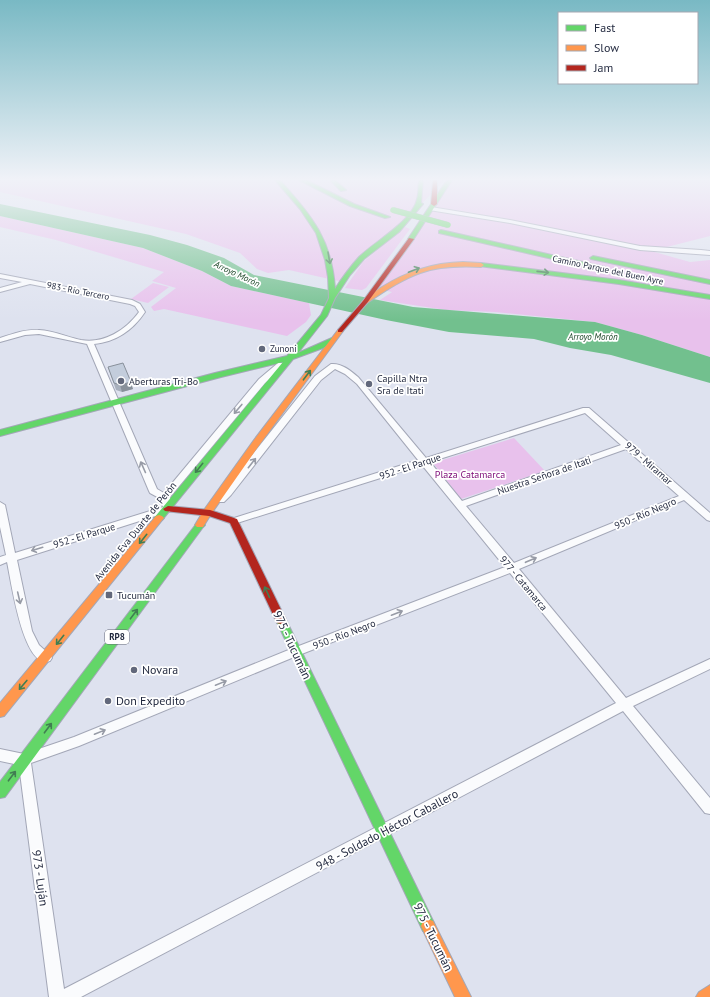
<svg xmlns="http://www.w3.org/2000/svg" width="710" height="997" font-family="'PT Sans',sans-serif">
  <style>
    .green { fill: #e8c1ec }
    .water { fill: #72c08e }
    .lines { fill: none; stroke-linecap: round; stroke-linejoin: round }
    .street-casing { stroke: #a3a7b7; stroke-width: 2 }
    .fast-casing { stroke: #a3a7b7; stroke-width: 2 }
    .slow-casing { stroke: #a3a7b7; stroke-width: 2 }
    .jam-casing { stroke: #a3a7b7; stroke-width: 2 }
    .street { fill: #fafbfd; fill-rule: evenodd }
    .fast { fill: #63d668; fill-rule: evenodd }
    .slow { fill: #ff974d; fill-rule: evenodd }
    .jam { fill: #b3261e; fill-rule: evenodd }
    .fast-bridge-casing { stroke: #a3a7b7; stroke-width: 6; stroke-linecap: butt }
    .fast-bridge { stroke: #63d668; stroke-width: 5.5 }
    .wall { fill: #a8b0bd }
    .shaded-wall { fill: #88909a }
    .building { fill: #c3cddc; stroke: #88909a }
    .oneway { stroke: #417e52 }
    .oneway2 { stroke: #979ba6 }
    .poi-dot { fill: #62687b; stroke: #fff; stroke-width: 1.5 }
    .labels { text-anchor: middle; stroke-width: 3.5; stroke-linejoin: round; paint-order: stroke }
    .far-street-label { font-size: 9px; fill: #1f263c; stroke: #fff }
    .far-water-label { font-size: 9px; font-style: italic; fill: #1c4728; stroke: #fff }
    .far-poi-label { font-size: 9px; fill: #1f263c; stroke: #fff; text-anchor: start }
    .shield { fill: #fff; stroke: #626776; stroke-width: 1 }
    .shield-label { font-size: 9px; font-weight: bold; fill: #1f263c }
    .poi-label { font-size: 10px; fill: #1f263c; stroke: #fff; text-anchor: start }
    .street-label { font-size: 10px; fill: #1f263c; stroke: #fff }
    .park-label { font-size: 10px; fill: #7c0977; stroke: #fff }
    .near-street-label { font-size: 12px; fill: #1f263c; stroke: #fff }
    .near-poi-label { font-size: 12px; fill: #1f263c; stroke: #fff; text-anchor: start }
  </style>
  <rect width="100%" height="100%" fill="#dee2ef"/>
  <path class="green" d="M0 180H444L402 225 372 249 343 282 289 270 268 273 257 269 240 253 186 234 0 192Z
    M450 180H710V236L651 251 690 262 710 260V357L642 335 595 322 495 312 446 310 380 300 392 292 374 288Z
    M0 216 143 248 202 271 231 286 309 303 311 315 306 322 287 336 164 309 154 311 151 307 176 288 152 281 164 272 56 240 0 227Z
    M405 227 410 229 366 288 362 290 345 288 363 262Z
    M153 283 169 287 148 303 131 299Z
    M514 438 545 471 461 499 433 463Z"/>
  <path class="water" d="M0 204 150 235 187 245 224 258 254 275 413 307 595 322 642 335 710 357V383L611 355 570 348 534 339 449 332 386 320 231 286 202 271 143 248 0 216Z"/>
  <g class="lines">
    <defs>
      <path id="street" d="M431 207 510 220 640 246 701 250 710 251V255L640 250 510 223 429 210V208Z
        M0 274 132 300 140 304 145 312C133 330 116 342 94 344L157 489 164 493 259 379 278 363H284L285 365 265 383 170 497 173 509 171 511 17 560 32 631 39 645 50 655 52 658 50 661C23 671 11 579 7 562L0 565V557L6 555 0 527V502L5 505 15 553 163 507 161 499 150 493 149 491 87 344 39 334 25 335 0 342V338C13 334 26 329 39 330 54 331 67 337 81 340 104 344 126 330 139 312L135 306 130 304 30 284 0 292V288L22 282 0 278Z
        M331 364C342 363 351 371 358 377L426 458 583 408H589L628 442 632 443 633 446 710 513V521L707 520 684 500 519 569 626 698 710 659V669L633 706 710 798V814L705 813 623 711 81 997H49L19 765 0 761V749L24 754 74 737 291 649 505 567 422 465 237 523H231L229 521 231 519 418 460 357 384 345 374 335 369 321 380 231 495 224 502H218L216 500 218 498 315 376ZM585 413 621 445 462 501 430 462ZM626 449 679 496 514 563 466 506ZM510 573 616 703 64 989 31 763 79 746 299 655Z"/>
      <path id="fast" d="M275 180H280C312 217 332 239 335 289 342 278 350 267 359 257 374 242 413 221 417 199 419 193 418 186 419 180H423L421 203 423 204 399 232 364 259 350 275 335 298 327 316 298 353 332 338H336V340L323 348 293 359 162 520H156L154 518 283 362 221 377 0 436V430L215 373 287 356 321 315 329 298 328 277 325 260 316 233 300 209Z
        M299 180H306L354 204 390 217 385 218 350 206Z
        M330 180H335L346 190 341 191Z
        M447 180H452L413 240H409L408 239Z
        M441 230 605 267 608 269 605 271 439 233V231Z
        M593 256 710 280V284L591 259 590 258Z
        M481 263 619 280 710 295V299L619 284 479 266 478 265Z
        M200 522 203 523 205 525 203 527 5 797 0 798V782L197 523Z
        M281 616 285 617 286 620 433 921 435 926 433 931 428 933 423 931 276 620 277 617Z"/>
      <path id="slow" d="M463 262 481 263 484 265 481 267C428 264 410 274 367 303L362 302C367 296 375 292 382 287 408 271 432 263 463 262Z
        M340 329 343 331 260 444 211 514 203 527H197L195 525 204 510 254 440 338 330Z
        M159 515 162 516 164 518 162 520 4 716 0 717V703L156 516Z
        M428 919 433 921 471 997H455L421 926 423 921Z
        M710 985V997H696L699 992Z"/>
      <path id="jam" d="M433 180H437V204L434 206 431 204Z
        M409 238 414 239 367 303 342 332H338V330L363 301Z
        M168 506 210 510 237 519 286 620 285 623 281 624 277 623 230 523 209 516 165 511 163 509Z"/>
    </defs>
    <use href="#street" class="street-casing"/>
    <use href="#fast" class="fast-casing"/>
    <use href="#slow" class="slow-casing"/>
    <use href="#jam" class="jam-casing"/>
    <use href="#street" class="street"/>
    <use href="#fast" class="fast"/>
    <use href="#slow" class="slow"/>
    <use href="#jam" class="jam"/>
    <defs>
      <path id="fast-bridge" d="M393 210 448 225"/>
    </defs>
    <use href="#fast-bridge" class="fast-bridge-casing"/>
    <use href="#fast-bridge" class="fast-bridge"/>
  </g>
  <path class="wall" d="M108 367 133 389 122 392 116 390Z"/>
  <path class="shaded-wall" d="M131 382 133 389 122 392 120 385Z"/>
  <path class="building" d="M123 363 131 382 120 385 114 383 108 367Z"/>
  <defs><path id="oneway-shaft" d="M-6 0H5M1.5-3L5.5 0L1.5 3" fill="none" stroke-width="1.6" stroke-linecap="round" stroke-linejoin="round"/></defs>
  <g class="oneway">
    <use href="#oneway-shaft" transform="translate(329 258) rotate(80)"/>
    <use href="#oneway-shaft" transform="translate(414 270) rotate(-21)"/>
    <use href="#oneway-shaft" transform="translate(543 272) rotate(6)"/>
    <use href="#oneway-shaft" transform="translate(307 375) rotate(-53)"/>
    <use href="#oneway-shaft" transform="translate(199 468) rotate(129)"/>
    <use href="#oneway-shaft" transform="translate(143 539) rotate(129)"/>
    <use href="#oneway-shaft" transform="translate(267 592) rotate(-115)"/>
    <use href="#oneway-shaft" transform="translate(134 614) rotate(-53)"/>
    <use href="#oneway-shaft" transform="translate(60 640) rotate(129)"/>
    <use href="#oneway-shaft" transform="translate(23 685) rotate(130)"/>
    <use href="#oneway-shaft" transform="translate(48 728) rotate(-53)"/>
    <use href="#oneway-shaft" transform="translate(12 776) rotate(-53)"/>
  </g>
  <g class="oneway2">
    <use href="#oneway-shaft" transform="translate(238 409) rotate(130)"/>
    <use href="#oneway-shaft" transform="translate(252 463) rotate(-52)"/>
    <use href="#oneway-shaft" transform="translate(143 467) rotate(-114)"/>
    <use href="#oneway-shaft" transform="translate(37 549) rotate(163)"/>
    <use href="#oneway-shaft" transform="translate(531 560) rotate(-23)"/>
    <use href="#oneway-shaft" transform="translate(19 598) rotate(77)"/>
    <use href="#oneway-shaft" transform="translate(397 613) rotate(-21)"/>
    <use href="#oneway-shaft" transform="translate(221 683) rotate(-22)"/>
    <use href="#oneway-shaft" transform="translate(100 732) rotate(-22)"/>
  </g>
  <linearGradient id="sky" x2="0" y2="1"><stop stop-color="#79b9c4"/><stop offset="0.56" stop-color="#f0f2f8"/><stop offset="1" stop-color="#f0f2f8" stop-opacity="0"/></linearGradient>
  <rect width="710" height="320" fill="url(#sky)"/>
  <g class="poi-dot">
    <circle cx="262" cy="349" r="4"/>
    <circle cx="121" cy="381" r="4"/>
    <circle cx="369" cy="384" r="4"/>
    <rect x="105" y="591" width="8" height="8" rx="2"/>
    <circle cx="134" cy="670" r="4"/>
    <circle cx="108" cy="701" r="4"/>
  </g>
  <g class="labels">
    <g class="far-street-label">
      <text transform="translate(608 270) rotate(12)" y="3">Camino Parque del Buen Ayre</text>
      <text transform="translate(78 291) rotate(11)" y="3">983 - Río Tercero</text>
    </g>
    <g class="far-water-label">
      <text transform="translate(237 274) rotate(25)" y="3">Arroyo Morón</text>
      <text x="593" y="340">Arroyo Morón</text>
    </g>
    <g class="far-poi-label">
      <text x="270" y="352">Zunoni</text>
    </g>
    <rect class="shield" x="105" y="630" width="24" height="14" rx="3"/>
    <g class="shield-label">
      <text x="117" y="640">RP8</text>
    </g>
    <g class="poi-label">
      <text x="377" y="382">Capilla Ntra<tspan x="377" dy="12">Sra de Itati</tspan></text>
      <text x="129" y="385">Aberturas Tri-Bo</text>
      <text x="117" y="599">Tucumán</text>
    </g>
    <g class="street-label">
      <text transform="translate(649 463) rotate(41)" y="4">979 - Miramar</text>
      <text transform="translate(410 466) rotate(-18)" y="4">952 - El Parque</text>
      <text transform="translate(544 475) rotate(-19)" y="4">Nuestra Señora de Itati</text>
      <text transform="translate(645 513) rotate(-23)" y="4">950 - Río Negro</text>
      <text transform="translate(135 531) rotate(-51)" y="4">Avenida Eva Duarte de Perón</text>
      <text transform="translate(84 535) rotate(-17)" y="4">952 - El Parque</text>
      <text transform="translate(524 583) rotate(50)" y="4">977 - Catamarca</text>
      <text transform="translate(344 634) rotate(-21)" y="4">950 - Río Negro</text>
    </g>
    <g class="park-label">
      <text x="470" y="478">Plaza Catamarca</text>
    </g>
    <g class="near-street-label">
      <text transform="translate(292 645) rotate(65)" y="4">975 - Tucumán</text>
      <text transform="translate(387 830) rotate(-28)" y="4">948 - Soldado Héctor Caballero</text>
      <text transform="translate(40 878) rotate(82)" y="4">973 - Luján</text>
      <text transform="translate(433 937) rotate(64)" y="4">975 - Tucumán</text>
    </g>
    <g class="near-poi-label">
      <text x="142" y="674">Novara</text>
      <text x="116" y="705">Don Expedito</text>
    </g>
  </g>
  <rect x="558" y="12" width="140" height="72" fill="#ffffff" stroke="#a5a8b1"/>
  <rect x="566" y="25" width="20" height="6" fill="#63d668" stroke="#a5a8b1"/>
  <text x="594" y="32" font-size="12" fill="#1f263c">Fast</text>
  <rect x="566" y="45" width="20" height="6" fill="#ff974d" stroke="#a5a8b1"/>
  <text x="594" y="52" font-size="12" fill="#1f263c">Slow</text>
  <rect x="566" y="65" width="20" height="6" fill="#b3261e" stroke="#a5a8b1"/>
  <text x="594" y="72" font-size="12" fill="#1f263c">Jam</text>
</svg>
